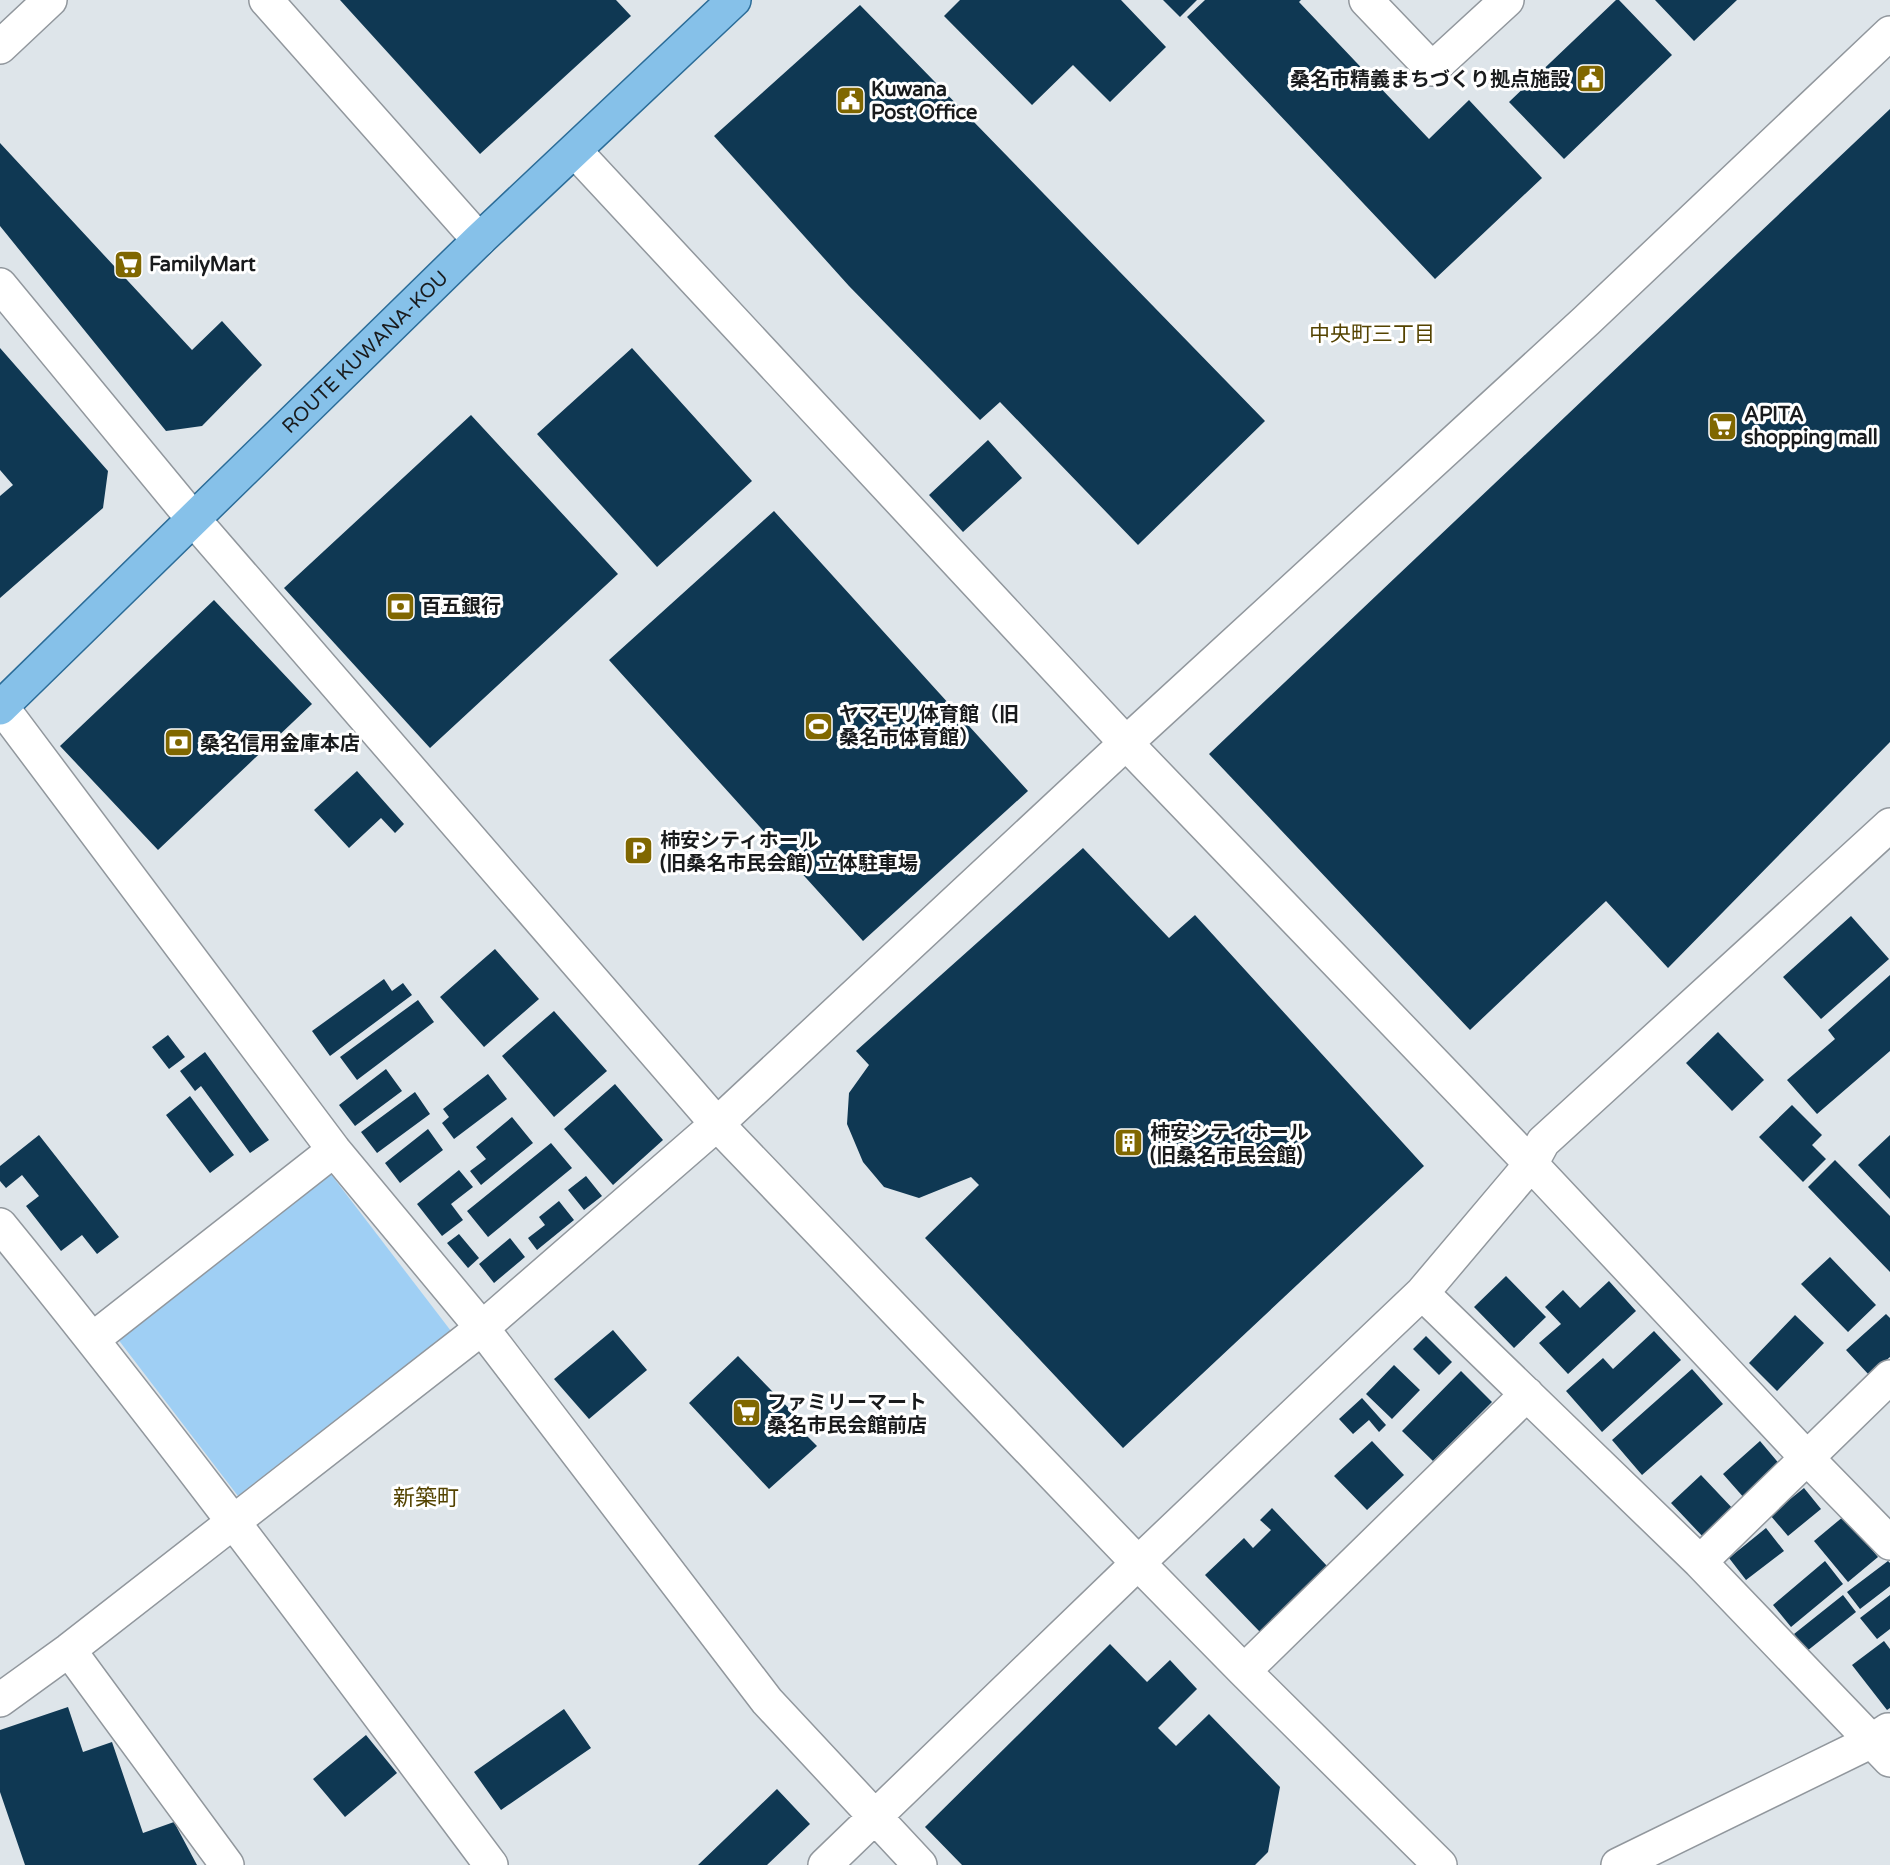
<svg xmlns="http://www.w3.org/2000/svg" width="1890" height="1865" font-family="'Varela Round','Noto Sans JP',sans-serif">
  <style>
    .green { fill: #9fcff4 }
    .building { fill: #0f3853 }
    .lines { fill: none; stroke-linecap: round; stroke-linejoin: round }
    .minor-casing { stroke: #91979d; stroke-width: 36 }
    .major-casing { stroke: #2b6c98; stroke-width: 36 }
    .minor { stroke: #fff; stroke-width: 33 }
    .major { stroke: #86c1e9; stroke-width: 33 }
    .labels { text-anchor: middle; stroke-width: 6; stroke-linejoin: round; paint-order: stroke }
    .poi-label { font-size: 20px; font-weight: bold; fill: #191b1d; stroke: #fff; text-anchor: start }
    .street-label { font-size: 20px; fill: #191b1d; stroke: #fff }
    .neighbourhood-label { font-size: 21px; fill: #544300; stroke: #fff }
    .quarter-label { font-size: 22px; fill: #544300; stroke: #fff }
  </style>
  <rect width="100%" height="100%" fill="#dee5ea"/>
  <path class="green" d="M330 1173 451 1331 238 1496 117 1338Z"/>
  <path class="building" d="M340 0H616L631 16 480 154Z
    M960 0H1121L1166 47 1110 102 1073 65 1032 105 944 16Z
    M1163 0H1197L1180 17Z
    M1205 0H1301L1299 2 1429 139 1469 100 1542 178 1435 279 1187 17Z
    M1616 0H1619L1672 55 1564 159 1509 102Z
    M1655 0H1737L1694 41Z
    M860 5 1265 421 1138 545 1000 402 980 420 849 286 714 136Z
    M1890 109V742L1668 968 1606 901 1470 1030 1209 754Z
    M0 143 192 350 222 321 262 365 202 426 166 431 0 226Z
    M0 348 108 471 103 508 0 598V496L13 485 0 470Z
    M632 348 752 481 657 567 537 434Z
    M471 415 618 574 430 748 284 588Z
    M988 440 1022 478 963 532 929 495Z
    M774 511 1028 791 863 941 609 660Z
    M214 600 312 704 158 850 60 746Z
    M357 771 404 824 395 833 381 818 349 848 314 810Z
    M1083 848 1169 938 1195 915 1424 1166 1123 1448 925 1238 979 1185 971 1177 919 1198 884 1187 863 1162 847 1124 849 1093 869 1065 856 1051Z
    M1851 916 1889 959 1821 1019 1783 977Z
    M495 949 539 999 484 1047 440 997Z
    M1890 975V1051L1817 1114 1787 1080 1835 1039 1828 1030Z
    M384 979 392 991 403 983 412 995 330 1056 312 1031Z
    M418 1000 434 1022 357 1080 340 1057Z
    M554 1011 607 1071 554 1117 502 1056Z
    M1718 1032 1764 1080 1732 1111 1686 1063Z
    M168 1035 185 1057 169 1069 152 1047Z
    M205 1052 269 1140 250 1153 201 1086 195 1091 180 1071Z
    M386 1069 402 1091 355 1126 339 1105Z
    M488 1074 507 1099 454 1139 442 1123 449 1117 443 1109Z
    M615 1084 663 1140 613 1185 564 1129Z
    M415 1092 430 1114 377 1153 361 1132Z
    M190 1096 234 1155 210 1173 166 1115Z
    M1792 1105 1822 1135 1812 1145 1826 1159 1803 1182 1759 1137Z
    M512 1117 533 1143 481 1185 470 1171 486 1159 476 1147Z
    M428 1129 443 1150 400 1183 385 1163Z
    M39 1135 119 1237 97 1254 82 1235 61 1251 26 1206 39 1196 22 1175 6 1188 0 1181V1166Z
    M1890 1135V1199L1858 1165Z
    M551 1143 572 1168 488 1237 467 1211Z
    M1835 1160 1890 1216V1272L1808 1187Z
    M459 1170 473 1187 451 1204 463 1220 442 1236 417 1204Z
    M586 1176 602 1196 584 1210 568 1190Z
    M559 1201 574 1220 537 1250 528 1238 545 1225 539 1217Z
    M459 1234 479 1258 468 1268 447 1243Z
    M510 1238 525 1257 494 1283 479 1264Z
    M1830 1257 1876 1305 1848 1332 1801 1284Z
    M1506 1276 1546 1317 1514 1348 1474 1307Z
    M1609 1281 1636 1311 1568 1374 1539 1343 1561 1324 1545 1307 1563 1290 1580 1308Z
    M1886 1314 1890 1318V1357L1869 1375 1846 1350Z
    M1795 1315 1824 1343 1777 1391 1749 1363Z
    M613 1330 647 1370 589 1419 554 1379Z
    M1654 1331 1681 1360 1602 1432 1566 1391 1603 1358 1613 1369Z
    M1426 1336 1452 1362 1439 1375 1413 1349Z
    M738 1356 803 1423 798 1427 817 1446 769 1489 689 1403Z
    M1394 1365 1420 1390 1392 1419 1366 1394Z
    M1692 1369 1723 1404 1642 1475 1612 1440Z
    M1461 1371 1492 1402 1433 1461 1402 1431Z
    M1362 1398 1386 1425 1379 1432 1369 1420 1353 1434 1339 1419Z
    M1372 1441 1404 1475 1367 1510 1334 1476Z
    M1760 1441 1781 1466 1745 1499 1723 1474Z
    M1701 1475 1735 1511 1705 1539 1671 1503Z
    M1804 1488 1821 1509 1788 1536 1770 1515Z
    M1272 1508 1328 1567 1260 1632 1205 1575 1244 1538 1253 1548 1271 1530 1260 1520Z
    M1844 1516 1878 1557 1848 1582 1814 1541Z
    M1766 1528 1784 1551 1746 1580 1729 1558Z
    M1825 1561 1843 1584 1791 1627 1773 1605Z
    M1888 1561 1890 1563V1586L1860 1609 1847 1592Z
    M1843 1595 1856 1612 1807 1651 1794 1634Z
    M1890 1595V1629L1877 1639 1860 1618Z
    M1884 1641 1890 1649V1708L1887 1710 1852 1665Z
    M1110 1644 1147 1682 1170 1660 1197 1689 1158 1728 1176 1746 1209 1714 1280 1787 1268 1852 1255 1865H962L925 1827Z
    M68 1707 83 1752 112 1742 143 1833 174 1822 197 1865H25L0 1792V1730Z
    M564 1709 591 1748 501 1810 474 1772Z
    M366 1735 397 1773 345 1817 313 1779Z
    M777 1789 810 1824 767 1865H698Z"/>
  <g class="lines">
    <defs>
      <path id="minor" d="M266 0 479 240
        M1366 0 1432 69 1507 0
        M0 47 50 0
        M575 151 1126 743 1531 1164 1808 1459 1890 1543
        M0 285 194 520 717 1124 1138 1563 1244 1671 1440 1865
        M1 706 334 1150 482 1328 767 1701 920 1865
        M0 1225C170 1433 330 1650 491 1865
        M1422 1293 1700 1562 1890 1760
        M93 1339 334 1150
        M1700 1562 1890 1377
        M69 1650 227 1865
        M1244 1671 1527 1394
        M0 1700 69 1650 482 1328 717 1124 1126 743 1586 321 1890 33
        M825 1865 1138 1563 1422 1293 1531 1164 1543 1142 1890 825
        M1618 1865 1870 1742 1888 1730"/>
      <g id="major">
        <path id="s1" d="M0 708 479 240 734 0"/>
      </g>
    </defs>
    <use href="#minor" class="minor-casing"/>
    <use href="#major" class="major-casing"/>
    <use href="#minor" class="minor"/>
    <use href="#major" class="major"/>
  </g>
  <defs>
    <symbol id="civic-square" viewBox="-11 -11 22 22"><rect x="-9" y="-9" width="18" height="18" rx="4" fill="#806700" stroke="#fff"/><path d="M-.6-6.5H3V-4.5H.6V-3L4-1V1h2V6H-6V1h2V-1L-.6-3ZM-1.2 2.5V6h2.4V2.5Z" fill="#fff"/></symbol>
    <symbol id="supermarket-square" viewBox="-11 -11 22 22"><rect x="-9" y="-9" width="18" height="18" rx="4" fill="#806700" stroke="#fff"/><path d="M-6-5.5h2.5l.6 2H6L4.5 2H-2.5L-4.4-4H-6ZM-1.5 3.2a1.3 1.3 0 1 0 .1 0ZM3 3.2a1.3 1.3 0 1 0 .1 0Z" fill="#fff"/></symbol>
    <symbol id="bank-square" viewBox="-11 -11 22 22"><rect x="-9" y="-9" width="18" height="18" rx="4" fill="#806700" stroke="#fff"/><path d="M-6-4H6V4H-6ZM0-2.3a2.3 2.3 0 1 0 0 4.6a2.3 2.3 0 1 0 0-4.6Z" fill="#fff"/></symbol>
    <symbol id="stadium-square" viewBox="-11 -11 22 22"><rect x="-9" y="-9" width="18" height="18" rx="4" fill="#806700" stroke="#fff"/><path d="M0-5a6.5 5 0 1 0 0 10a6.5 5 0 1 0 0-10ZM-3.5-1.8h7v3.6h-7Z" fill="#fff"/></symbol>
    <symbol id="parking-square" viewBox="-11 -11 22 22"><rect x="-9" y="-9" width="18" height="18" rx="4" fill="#806700" stroke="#fff"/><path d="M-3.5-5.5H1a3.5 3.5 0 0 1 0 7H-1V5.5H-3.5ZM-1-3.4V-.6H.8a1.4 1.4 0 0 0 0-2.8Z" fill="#fff"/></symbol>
    <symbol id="building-square" viewBox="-11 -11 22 22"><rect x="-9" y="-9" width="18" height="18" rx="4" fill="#806700" stroke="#fff"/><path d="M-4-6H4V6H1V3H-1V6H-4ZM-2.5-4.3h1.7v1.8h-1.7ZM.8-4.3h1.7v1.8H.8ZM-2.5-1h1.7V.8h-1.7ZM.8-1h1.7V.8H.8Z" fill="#fff"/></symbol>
  </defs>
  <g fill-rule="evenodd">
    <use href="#civic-square" x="1574" y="62" width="33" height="33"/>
    <use href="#civic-square" x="834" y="84" width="33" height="33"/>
    <use href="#supermarket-square" x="112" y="248" width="33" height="33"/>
    <use href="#supermarket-square" x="1706" y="410" width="33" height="33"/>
    <use href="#bank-square" x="384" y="590" width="33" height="33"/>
    <use href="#stadium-square" x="802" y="710" width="33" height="33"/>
    <use href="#bank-square" x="162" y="726" width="33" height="33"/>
    <use href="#parking-square" x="622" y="834" width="33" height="33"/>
    <use href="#building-square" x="1112" y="1126" width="33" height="33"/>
    <use href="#supermarket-square" x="730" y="1396" width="33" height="33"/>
  </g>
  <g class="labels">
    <g class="poi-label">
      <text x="1570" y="86" text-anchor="end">桑名市精義まちづくり拠点施設</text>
      <text x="871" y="96">Kuwana<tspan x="871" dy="23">Post Office</tspan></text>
      <text x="149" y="271">FamilyMart</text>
      <text x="1744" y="421">APITA<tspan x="1744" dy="23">shopping mall</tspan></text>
      <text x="421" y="613">百五銀行</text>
      <text x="839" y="721">ヤマモリ体育館（旧<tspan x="839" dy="23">桑名市体育館）</tspan></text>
      <text x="200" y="750">桑名信用金庫本店</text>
      <text x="660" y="847">柿安シティホール<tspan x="660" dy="23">(旧桑名市民会館) 立体駐車場</tspan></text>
      <text x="1150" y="1139">柿安シティホール<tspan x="1150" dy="23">(旧桑名市民会館)</tspan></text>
      <text x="767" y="1409">ファミリーマート<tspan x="767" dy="23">桑名市民会館前店</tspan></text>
    </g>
    <g class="street-label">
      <text dy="7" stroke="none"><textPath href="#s1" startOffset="510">ROUTE KUWANA-KOU</textPath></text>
    </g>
    <g class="neighbourhood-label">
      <text x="1372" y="341">中央町三丁目</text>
    </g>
    <g class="quarter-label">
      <text x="426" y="1505">新築町</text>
    </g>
  </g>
</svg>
